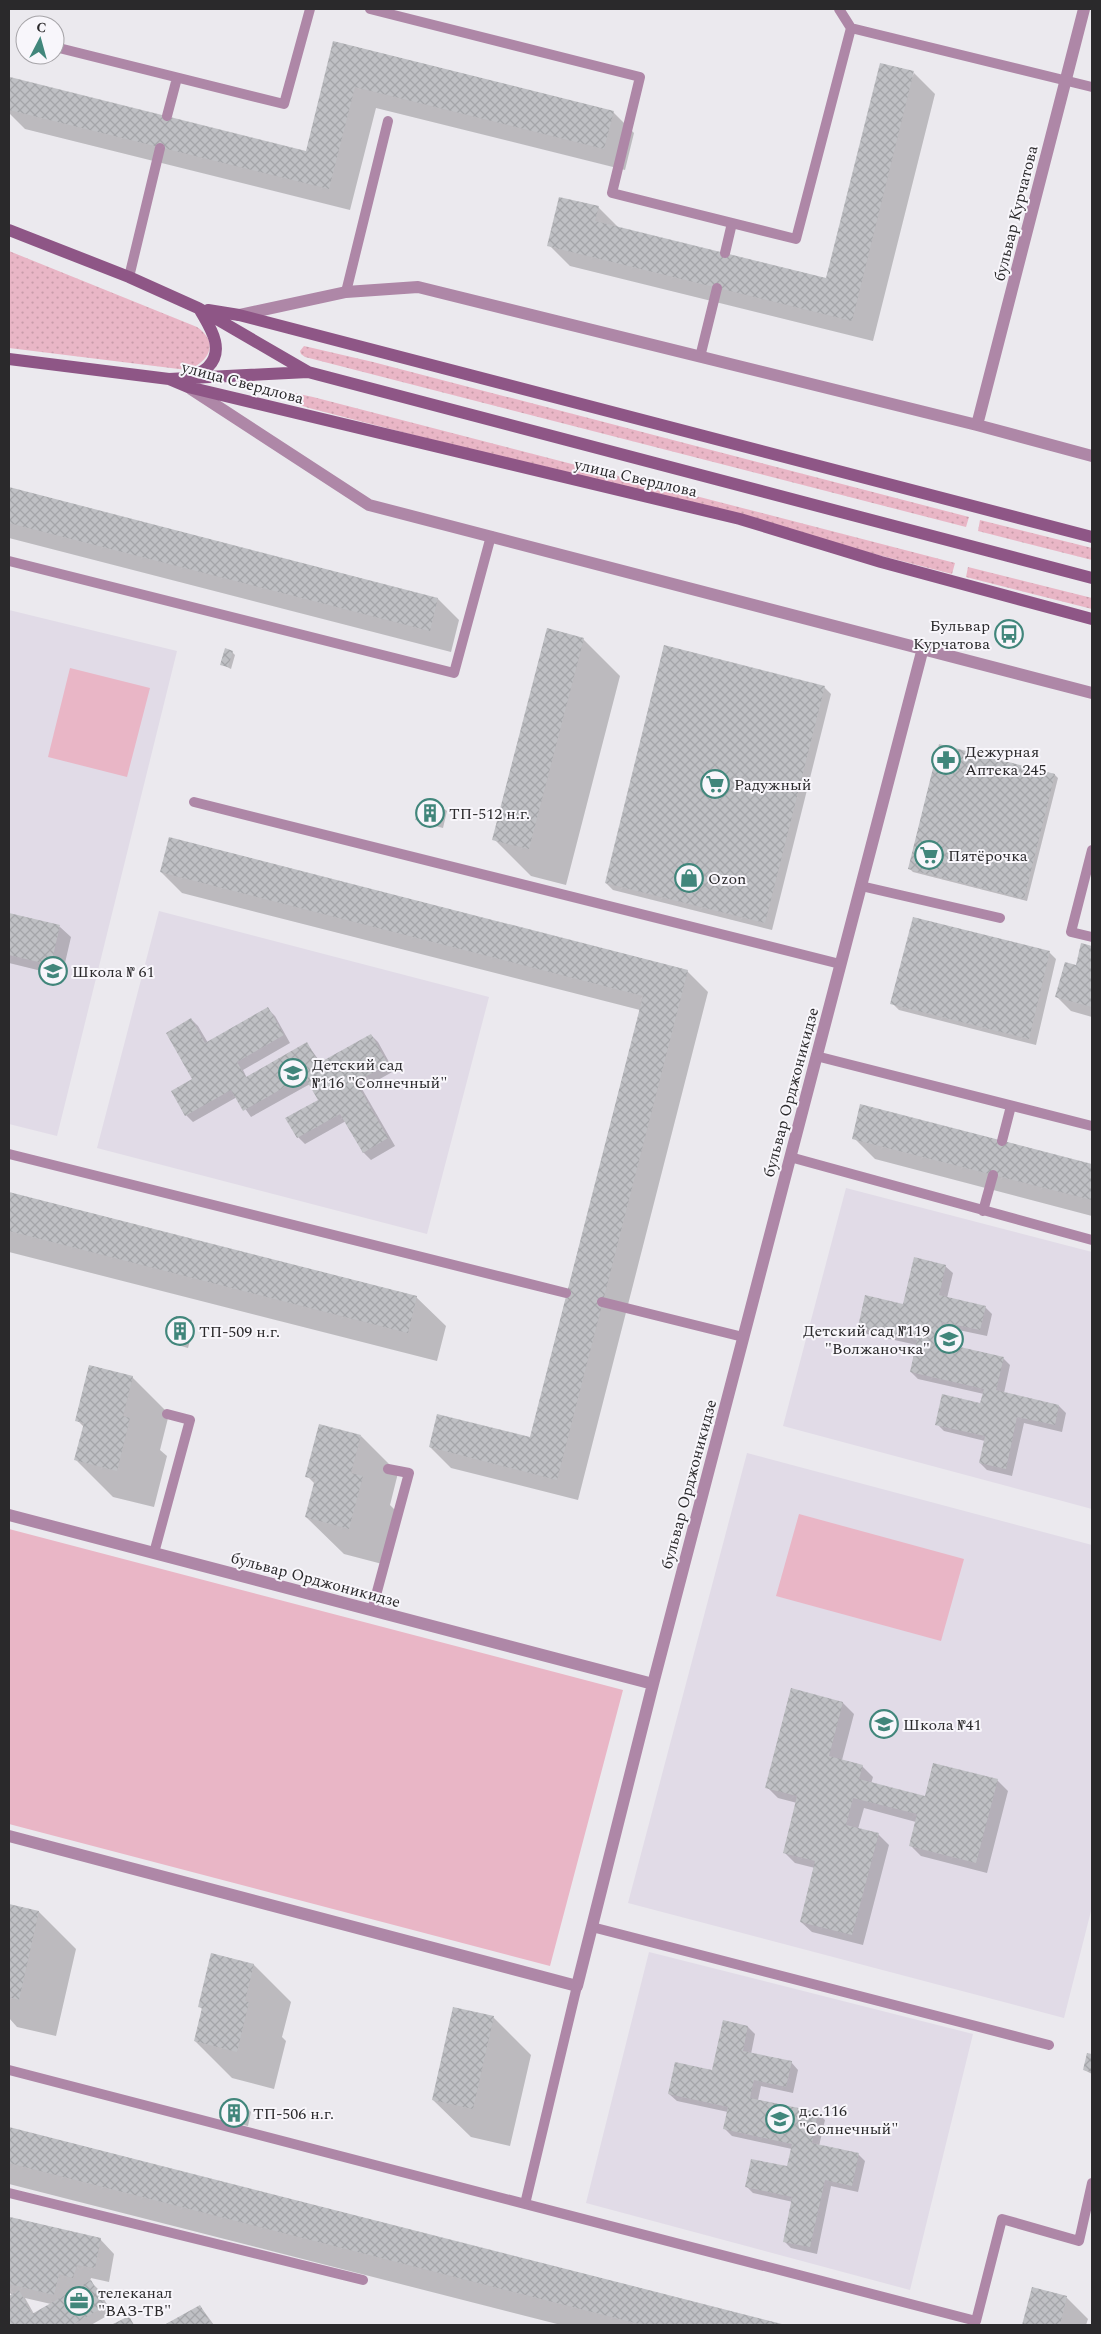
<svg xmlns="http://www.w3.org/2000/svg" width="1101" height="2334" font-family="Spectral,serif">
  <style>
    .built { fill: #e1dbe7 }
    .grass { fill: url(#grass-dots) }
    .park { fill: #e9b6c6 }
    .shadow { fill: #0003; fill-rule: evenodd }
    .building { fill: url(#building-cross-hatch) }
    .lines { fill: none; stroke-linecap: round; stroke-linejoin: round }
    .service { stroke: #ae87a7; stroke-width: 10 }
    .minor { stroke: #ae87a7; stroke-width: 12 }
    .secondary { stroke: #8e5686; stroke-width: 12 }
    .labels { text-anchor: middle; stroke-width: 4; stroke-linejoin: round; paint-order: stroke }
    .street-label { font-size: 16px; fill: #2a292b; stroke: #f8f6fb }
    .poi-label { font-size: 16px; fill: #2a292b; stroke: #f8f6fb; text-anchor: start }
  </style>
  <defs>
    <pattern id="grass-dots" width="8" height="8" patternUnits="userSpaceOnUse" patternTransform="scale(1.25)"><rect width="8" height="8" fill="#e9b6c6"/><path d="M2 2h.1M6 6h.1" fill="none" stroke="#c89caa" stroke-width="1.8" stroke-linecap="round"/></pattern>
    <pattern id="building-cross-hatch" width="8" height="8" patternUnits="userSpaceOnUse" patternTransform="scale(1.25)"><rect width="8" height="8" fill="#bfc0c4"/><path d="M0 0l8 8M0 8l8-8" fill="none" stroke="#a4a5a9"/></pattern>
  </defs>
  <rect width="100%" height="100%" fill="#ebe9ee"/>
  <path class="built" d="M9 610 177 651 57 1136 9 1124Z
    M159 911 489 997 427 1234 97 1148Z
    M846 1188 1092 1252V1509L783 1426Z
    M747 1453 1092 1545V1907L1064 2018 628 1903Z
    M649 1952 973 2034 910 2290 586 2203Z"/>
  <path class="grass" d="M9 251 197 327C220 343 209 362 187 370L9 348Z
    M304 346 373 362 969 517 966 527 305 357 301 354 300 351Z
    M294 393 313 397 955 563 952 574 309 408 287 401V394Z
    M980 520 1092 548V560L978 531Z
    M968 567 1092 598V609L966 577Z"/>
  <path class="park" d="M70 668 150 688 127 777 48 757Z
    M799 1514 964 1559 941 1641 776 1596Z
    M9 1529 623 1690 550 1966 9 1824Z"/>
  <path class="shadow" d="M334 43 613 112 634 133 625 170 376 108 350 210 25 129 9 113V89L11 79 307 152Z
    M914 73 935 94 873 341 570 266 549 245 598 207 619 228 827 280Z
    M9 488 438 599 459 620 451 652 9 538Z
    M583 639 620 676 566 885 531 876 494 839Z
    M232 652 235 655 231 669 221 664Z
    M824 687 831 694 772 930 613 890 606 883Z
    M1055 775 1058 778 1027 901 913 872 910 869Z
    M443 808 447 811 443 828 420 822 417 819Z
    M161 872 687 971 708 992 578 1500 451 1468 430 1447 530 1439 640 1010 182 893Z
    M9 914 60 927 71 937 62 976 9 963Z
    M1082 944 1092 947V1017L1071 1011 1057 997 1077 966Z
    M1049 952 1056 959 1036 1045 899 1010 892 1003Z
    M268 1009 275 1016 290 1043 243 1070 247 1078 307 1044 321 1063 371 1035 378 1042 394 1071 362 1089 395 1146 371 1160 364 1153 346 1121 305 1144 298 1137 320 1100 310 1084 251 1117 237 1097 193 1122 186 1115 194 1080 191 1019 198 1026 208 1043Z
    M861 1106 1092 1165V1216L875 1159 854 1138Z
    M9 1193 416 1297 446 1326 437 1361 9 1252Z
    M945 1266 953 1273 947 1298 985 1307 992 1314 987 1336 949 1328 945 1345 1003 1358 1010 1365 1004 1393 1059 1406 1066 1413 1062 1432 1024 1423 1012 1476 987 1470 980 1463 985 1441 944 1431 937 1424 981 1405 984 1394 918 1379 911 1372 917 1345 867 1334 860 1327 904 1305Z
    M191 1322 194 1325 188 1348 174 1344 170 1341Z
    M132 1377 169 1414 160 1450 167 1456 154 1507 113 1497 76 1460 84 1427 77 1420Z
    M361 1436 398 1473 390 1505 400 1515 386 1565 344 1554 306 1517 315 1484 307 1476Z
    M792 1690 843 1703 854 1714 842 1760 862 1766 873 1777 871 1784 926 1797 997 1780 1008 1791 987 1873 921 1856 910 1845 916 1822 864 1808 858 1829 878 1834 889 1845 863 1945 812 1932 801 1922 815 1868 795 1863 784 1852 797 1803 778 1798 767 1787Z
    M9 1905 39 1912 76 1949 56 2036 17 2027 9 2018Z
    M212 1954 254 1965 291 2002 282 2037 286 2041 274 2089 232 2078 195 2041 203 2010 199 2006Z
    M493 2017 531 2055 510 2146 471 2137 433 2100Z
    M724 2022 748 2027 755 2034 751 2054 791 2062 798 2070 793 2093 761 2086 758 2100 818 2113 825 2120 819 2146 858 2154 865 2161 858 2192 831 2186 817 2254 791 2248 784 2241 793 2202 753 2193 746 2186 788 2168 792 2149 732 2136 725 2129 728 2112 677 2101 669 2094 713 2071Z
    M1088 2054 1092 2055V2074L1084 2070Z
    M248 2109 251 2112 248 2126 224 2120 221 2117Z
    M9 2129 784 2325H561L9 2184Z
    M11 2218 100 2239 114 2254 109 2282 91 2278 90 2281 98 2289 112 2313 91 2325H9V2298L12 2295 9 2292V2230ZM25 2298 51 2304 34 2314Z
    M1033 2289 1067 2298 1088 2319 1086 2325H1024Z
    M200 2306 214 2325H166Z"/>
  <path class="building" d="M333 41 614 111 604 149 355 87 329 189 9 110 10 77 306 151Z
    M880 63 914 71 852 321 547 246 559 197 599 206 595 221 826 278Z
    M9 487 438 598 430 631 9 523Z
    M547 628 584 638 529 849 492 840Z
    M664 645 825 686 765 923 605 883Z
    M225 648 233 651 228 667 220 665Z
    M939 744 1055 774 1024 899 908 869Z
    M420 802 444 807 440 825 415 820Z
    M169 837 688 970 557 1480 429 1447 437 1414 530 1437 643 996 160 872Z
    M9 913 60 925 51 965 9 955Z
    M913 917 1050 951 1029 1039 890 1004Z
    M1081 943 1092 946V1007L1055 997 1065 962 1076 965Z
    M268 1007 284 1035 237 1062 246 1077 307 1042 319 1063 371 1034 388 1064 356 1082 388 1138 363 1153 340 1114 297 1138 285 1118 318 1100 304 1076 243 1111 231 1090 185 1116 171 1091 192 1079 166 1033 191 1018 205 1043Z
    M860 1104 1092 1164V1200L852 1139Z
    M9 1192 417 1296 408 1333 9 1231Z
    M914 1257 946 1265 939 1295 986 1306 980 1330 942 1322 938 1342 1004 1357 996 1390 1059 1405 1055 1425 1017 1417 1006 1469 979 1463 985 1436 935 1425 942 1394 980 1403 984 1389 910 1372 917 1340 858 1327 865 1295 903 1304Z
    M176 1316 192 1320 185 1345 169 1341Z
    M89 1365 133 1376 123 1416 130 1418 117 1471 74 1460 84 1423 75 1421Z
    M319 1424 361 1435 351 1473 363 1476 349 1529 305 1517 315 1479 305 1477Z
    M791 1688 843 1702 829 1756 863 1765 859 1779 925 1796 933 1763 998 1779 976 1863 909 1846 917 1814 853 1798 846 1825 879 1833 852 1935 800 1922 815 1861 783 1853 797 1796 765 1788Z
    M9 1904 39 1911 19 2000 9 1997Z
    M211 1953 254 1964 245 2001 249 2002 237 2052 194 2041 202 2008 198 2007Z
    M453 2007 494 2016 473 2109 432 2100Z
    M723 2020 748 2026 743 2051 792 2061 786 2087 754 2080 750 2098 818 2112 812 2143 859 2153 852 2186 825 2180 810 2247 783 2242 792 2197 745 2187 751 2159 787 2166 792 2144 723 2129 728 2107 668 2094 675 2062 712 2070Z
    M1087 2053 1092 2054V2072L1083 2070Z
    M223 2102 248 2108 245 2123 219 2118Z
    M9 2127 786 2325H643L9 2163Z
    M10 2217 101 2238 95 2268 77 2265 73 2278 59 2274 54 2295 9 2284Z
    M91 2280 106 2306 72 2325H9V2296L19 2290 32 2314Z
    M1032 2287 1067 2296 1060 2325H1022Z
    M200 2305 212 2325H164Z
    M129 2316 134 2325H111Z"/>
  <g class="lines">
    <path class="service" d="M370 9 640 77 612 193 796 239 851 28
      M839 9 851 28 1092 87
      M55 47 284 104 310 9
      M167 116 177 78
      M725 253 732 223
      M129 277 160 148
      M346 292 388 121
      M700 357 717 288
      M9 561 454 673 491 536
      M194 802 840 964
      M1092 850 1071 932 1092 937
      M861 886 1000 918
      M816 1056 1092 1126
      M1002 1141 1011 1106
      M9 1154 566 1293
      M790 1157 1092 1240
      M983 1211 993 1175
      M602 1302 743 1337
      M154 1553 190 1420 167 1414
      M372 1610 409 1473 388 1469
      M592 1927 1049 2045
      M9 2070 976 2321 1002 2219 1079 2241 1092 2183
      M9 2193 363 2280
      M525 2204 577 1986"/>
    <path class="minor" d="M239 315 346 292 418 287 977 425 1092 456
      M191 389 369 505 1092 693
      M977 425 1084 9
      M9 1515 653 1684 923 648
      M9 1836 577 1986 653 1684"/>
    <path class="secondary" d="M9 230 129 277 198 308 308 372 1092 578
      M208 310 239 315 1092 537
      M9 359 169 379 308 372
      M192 377C197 374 204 371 208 367 226 349 209 326 200 310
      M169 379 188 387 740 519 881 562 1092 619"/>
  </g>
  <defs>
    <symbol id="bus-ring" viewBox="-11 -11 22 22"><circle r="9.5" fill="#f8f6fb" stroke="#41867b" stroke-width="1.5"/><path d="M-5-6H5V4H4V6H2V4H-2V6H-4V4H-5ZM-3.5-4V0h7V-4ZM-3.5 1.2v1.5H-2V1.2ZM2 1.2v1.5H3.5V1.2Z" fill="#41867b"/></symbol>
    <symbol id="pharmacy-ring" viewBox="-11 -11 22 22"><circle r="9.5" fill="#f8f6fb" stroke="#41867b" stroke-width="1.5"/><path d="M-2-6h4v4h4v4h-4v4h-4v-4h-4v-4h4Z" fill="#41867b"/></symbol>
    <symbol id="supermarket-ring" viewBox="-11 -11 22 22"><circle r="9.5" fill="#f8f6fb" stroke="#41867b" stroke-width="1.5"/><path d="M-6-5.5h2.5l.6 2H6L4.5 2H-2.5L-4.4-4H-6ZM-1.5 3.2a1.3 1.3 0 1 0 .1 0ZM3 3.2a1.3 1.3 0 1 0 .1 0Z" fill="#41867b"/></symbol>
    <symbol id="building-ring" viewBox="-11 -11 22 22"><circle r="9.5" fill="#f8f6fb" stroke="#41867b" stroke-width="1.5"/><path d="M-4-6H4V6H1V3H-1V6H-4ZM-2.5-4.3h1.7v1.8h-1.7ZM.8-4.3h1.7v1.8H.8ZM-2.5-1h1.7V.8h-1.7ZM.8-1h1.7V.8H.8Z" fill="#41867b"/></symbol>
    <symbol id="shop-ring" viewBox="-11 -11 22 22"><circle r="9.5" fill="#f8f6fb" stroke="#41867b" stroke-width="1.5"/><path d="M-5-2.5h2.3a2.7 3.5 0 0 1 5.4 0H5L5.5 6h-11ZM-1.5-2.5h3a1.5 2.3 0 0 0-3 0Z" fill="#41867b"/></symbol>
    <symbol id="school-ring" viewBox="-11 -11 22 22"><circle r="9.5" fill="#f8f6fb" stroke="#41867b" stroke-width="1.5"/><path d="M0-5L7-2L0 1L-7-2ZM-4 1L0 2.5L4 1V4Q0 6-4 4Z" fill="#41867b"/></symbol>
    <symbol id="office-ring" viewBox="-11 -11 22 22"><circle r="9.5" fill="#f8f6fb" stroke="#41867b" stroke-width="1.5"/><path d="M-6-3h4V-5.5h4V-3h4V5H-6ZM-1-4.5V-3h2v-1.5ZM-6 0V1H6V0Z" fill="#41867b"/></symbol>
  </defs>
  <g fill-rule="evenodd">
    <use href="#bus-ring" x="993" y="618" width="32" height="32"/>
    <use href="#pharmacy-ring" x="930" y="744" width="32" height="32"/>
    <use href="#supermarket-ring" x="699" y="768" width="32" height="32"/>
    <use href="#building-ring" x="414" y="797" width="32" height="32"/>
    <use href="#supermarket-ring" x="913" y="839" width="32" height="32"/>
    <use href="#shop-ring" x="673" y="862" width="32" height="32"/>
    <use href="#school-ring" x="37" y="955" width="32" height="32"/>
    <use href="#school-ring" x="277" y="1057" width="32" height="32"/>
    <use href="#building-ring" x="164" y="1315" width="32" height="32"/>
    <use href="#school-ring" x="933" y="1323" width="32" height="32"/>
    <use href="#school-ring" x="868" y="1708" width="32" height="32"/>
    <use href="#building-ring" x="218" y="2097" width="32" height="32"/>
    <use href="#school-ring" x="764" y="2103" width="32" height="32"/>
    <use href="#office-ring" x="63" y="2285" width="32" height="32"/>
  </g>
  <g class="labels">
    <g class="street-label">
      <text transform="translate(1015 213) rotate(-76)" y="6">бульвар Курчатова</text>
      <text transform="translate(243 382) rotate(15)" y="6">улица Свердлова</text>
      <text transform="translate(636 477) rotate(13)" y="6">улица Свердлова</text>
      <text transform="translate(790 1092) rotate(-75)" y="6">бульвар Орджоникидзе</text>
      <text transform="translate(688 1484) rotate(-75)" y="6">бульвар Орджоникидзе</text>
      <text transform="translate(316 1579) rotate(15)" y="6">бульвар Орджоникидзе</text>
    </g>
    <g class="poi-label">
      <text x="990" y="631" text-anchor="end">Бульвар<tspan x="990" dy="18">Курчатова</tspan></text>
      <text x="965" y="757">Дежурная<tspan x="965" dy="18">Аптека 245</tspan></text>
      <text x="734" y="790">Радужный</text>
      <text x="449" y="819">ТП-512 н.г.</text>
      <text x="948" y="861">Пятёрочка</text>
      <text x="708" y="884">Ozon</text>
      <text x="72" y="977">Школа № 61</text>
      <text x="312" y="1070">Детский сад<tspan x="312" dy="18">№116 "Солнечный"</tspan></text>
      <text x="930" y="1336" text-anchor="end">Детский сад №119<tspan x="930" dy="18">"Волжаночка"</tspan></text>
      <text x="199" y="1337">ТП-509 н.г.</text>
      <text x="903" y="1730">Школа №41</text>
      <text x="799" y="2116">д.с.116<tspan x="799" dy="18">"Солнечный"</tspan></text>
      <text x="253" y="2119">ТП-506 н.г.</text>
      <text x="98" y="2298">телеканал<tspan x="98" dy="18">"ВАЗ-ТВ"</tspan></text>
    </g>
  </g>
  <rect width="1101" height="2334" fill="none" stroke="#2a292b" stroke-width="20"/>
  <g transform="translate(40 40) rotate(6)"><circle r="24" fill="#f8f6fb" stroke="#a6a4a8"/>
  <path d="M0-4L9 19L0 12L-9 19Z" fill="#41867b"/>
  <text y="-8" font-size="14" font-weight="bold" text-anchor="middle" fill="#2a292b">С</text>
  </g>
</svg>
